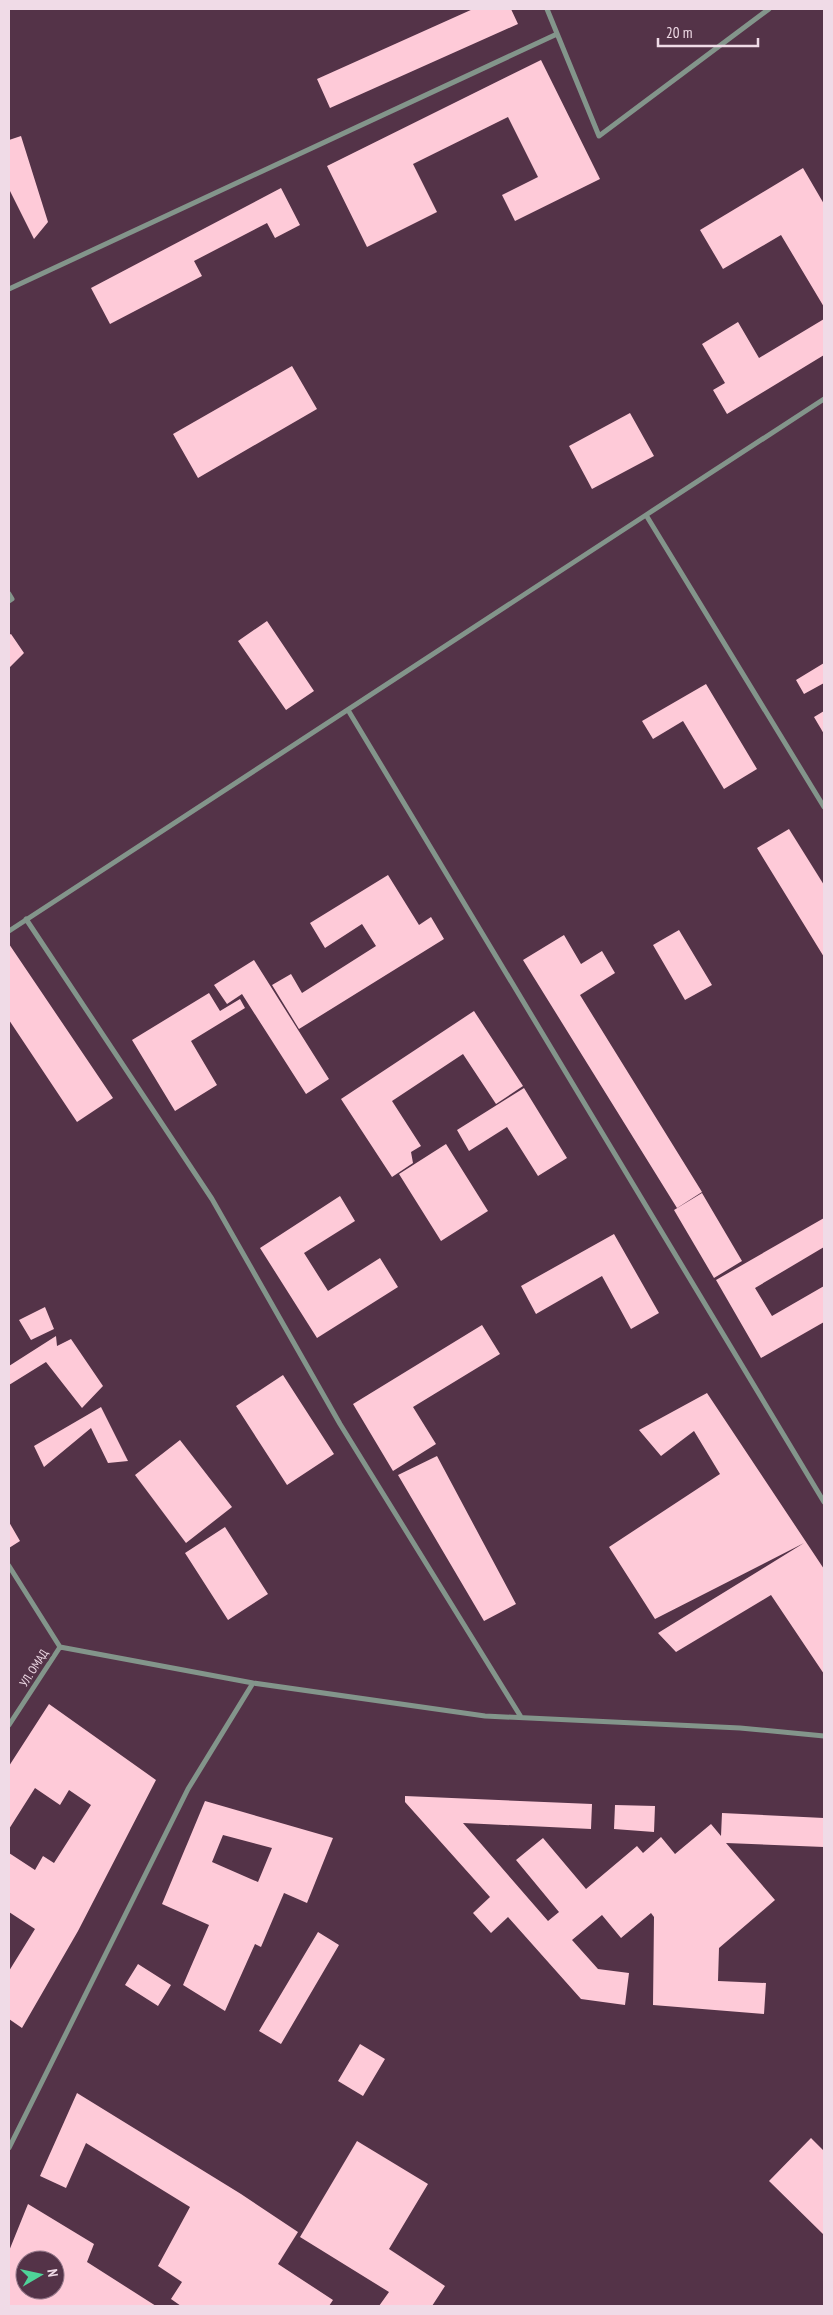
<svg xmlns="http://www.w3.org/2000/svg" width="833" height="2315" font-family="'PT Sans Narrow',sans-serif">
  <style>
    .building { fill: #fecad8; fill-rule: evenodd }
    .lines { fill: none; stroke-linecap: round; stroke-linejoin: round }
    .minor { stroke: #83958b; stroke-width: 5 }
    .labels { text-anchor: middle; stroke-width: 5; stroke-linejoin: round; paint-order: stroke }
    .street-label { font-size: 12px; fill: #f0dbe7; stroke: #543348 }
  </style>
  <rect width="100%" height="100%" fill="#543348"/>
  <path class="building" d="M473 9H511L518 24 330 108 317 79Z
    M541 60 600 179 515 221 502 195 538 177 508 117 413 164 437 212 367 247 327 166Z
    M21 136 48 222 34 239 9 189V140Z
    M803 168 824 204V307L781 235 723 269 700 230Z
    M281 188 300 225 275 238 267 223 194 261 202 276 110 324 91 288Z
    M824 319V355L727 414 713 390 725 383 702 344 738 322 759 358Z
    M292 366 317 409 198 478 173 434Z
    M630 413 654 456 592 489 569 446Z
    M267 621 314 691 286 710 238 641Z
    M11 634 24 653 9 668V635Z
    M824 663V683L804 694 796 680Z
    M706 684 757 769 724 789 683 721 653 739 642 721Z
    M824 711V734L814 717Z
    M789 829 824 885V957L757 848Z
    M388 875 419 925 431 917 444 939 299 1029 272 985 291 974 302 993 376 946 362 924 325 948 310 923Z
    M679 930 712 985 685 1000 653 945Z
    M564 935 581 964 602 951 615 973 580 995 702 1192 677 1208 523 960Z
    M9 944 113 1098 77 1122 9 1020Z
    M254 960 329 1079 306 1094 242 994 227 1004 214 985Z
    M209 993 220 1011 240 999 245 1008 191 1041 217 1085 175 1111 132 1040Z
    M474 1011 523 1086 496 1104 463 1054 392 1101 421 1146 411 1152 413 1163 392 1177 341 1099Z
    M524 1088 567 1158 538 1176 507 1127 469 1151 457 1130Z
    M446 1144 488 1211 441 1241 399 1174Z
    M702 1193 742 1261 714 1278 674 1210Z
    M340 1196 355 1221 304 1253 328 1291 380 1258 398 1287 317 1338 260 1248Z
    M824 1218V1247L755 1288 772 1316 824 1286V1322L761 1358 716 1280Z
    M614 1234 659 1313 631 1329 602 1276 536 1314 521 1286Z
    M45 1307 54 1329 31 1340 19 1320Z
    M482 1325 500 1354 413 1407 436 1444 393 1471 353 1404Z
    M56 1336 57 1346 71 1339 103 1386 82 1408 46 1362 9 1385V1366Z
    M283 1375 334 1454 287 1485 236 1406Z
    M707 1393 824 1569V1674L771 1595 676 1652 658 1633 804 1543 655 1619 609 1547 720 1474 694 1431 661 1456 639 1430Z
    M101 1407 128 1461 108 1463 91 1428 44 1467 34 1446Z
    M180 1440 232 1507 186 1543 135 1475Z
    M437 1456 516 1604 484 1621 398 1475Z
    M9 1522 20 1541 9 1548Z
    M225 1527 268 1594 228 1620 185 1553Z
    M49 1704 156 1780 78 1931 22 2028 9 2019V1971L35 1929 9 1912V1853L35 1870 43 1856 54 1863 91 1805 69 1790 60 1805 35 1788 9 1829V1766Z
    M405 1796 592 1804 591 1829 463 1823 548 1921 559 1912 516 1860 543 1838 586 1889 637 1846 643 1853 661 1837 675 1854 711 1824 721 1836 722 1813 824 1818V1847L726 1843 775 1900 719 1948 718 1981 766 1983 764 2014 653 2005 654 1917 651 1913 621 1938 602 1915 572 1940 598 1969 629 1973 625 2005 581 1999 508 1917 491 1933 473 1913 490 1897 405 1802Z
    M205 1801 333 1838 307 1903 284 1893 261 1947 255 1944 225 2011 183 1985 209 1925 162 1904ZM223 1835 272 1848 258 1882 212 1862Z
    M615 1805 655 1806 654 1832 614 1829Z
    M318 1932 339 1945 281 2044 259 2031Z
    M138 1964 171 1985 158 2006 125 1985Z
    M360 2044 385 2059 363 2096 338 2081Z
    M77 2093 241 2194 298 2232 278 2264 333 2300 329 2306H181L171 2299 182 2282 158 2266 190 2207 86 2143 66 2188 40 2176Z
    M811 2138 824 2151V2235L769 2181Z
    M357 2141 428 2184 389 2249 445 2286 432 2306H379L389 2292 300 2237Z
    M28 2204 94 2244 87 2262 156 2306H9V2251ZM25 2260H55V2290H25Z"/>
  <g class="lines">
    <path class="minor" d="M547 9 599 136 769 9
      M9 289 557 34
      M824 399 646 515 824 807
      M9 594 12 599 9 601
      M348 710 824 1502
      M26 919 212 1199 340 1424 521 1717
      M9 931 646 515
      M9 1566 60 1647 253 1683 188 1789 9 2148
      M253 1683 485 1716 740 1728 824 1736
      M9 1725 60 1647"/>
  </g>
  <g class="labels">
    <g class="street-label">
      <text transform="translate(34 1668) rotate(-57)" y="4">УЛ. ОМАД</text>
    </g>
  </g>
  <rect width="833" height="2315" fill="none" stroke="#f0dbe7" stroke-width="20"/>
  <g transform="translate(40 2275) rotate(81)"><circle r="24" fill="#543348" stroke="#927688"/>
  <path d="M0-4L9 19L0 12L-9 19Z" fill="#4fd399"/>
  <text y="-8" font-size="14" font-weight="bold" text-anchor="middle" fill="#f0dbe7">N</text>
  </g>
  <path d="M658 38v8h100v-8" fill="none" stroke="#f0dbe7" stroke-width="2.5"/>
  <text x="666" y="38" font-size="15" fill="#f0dbe7" stroke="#543348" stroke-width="4" paint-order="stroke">20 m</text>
</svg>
